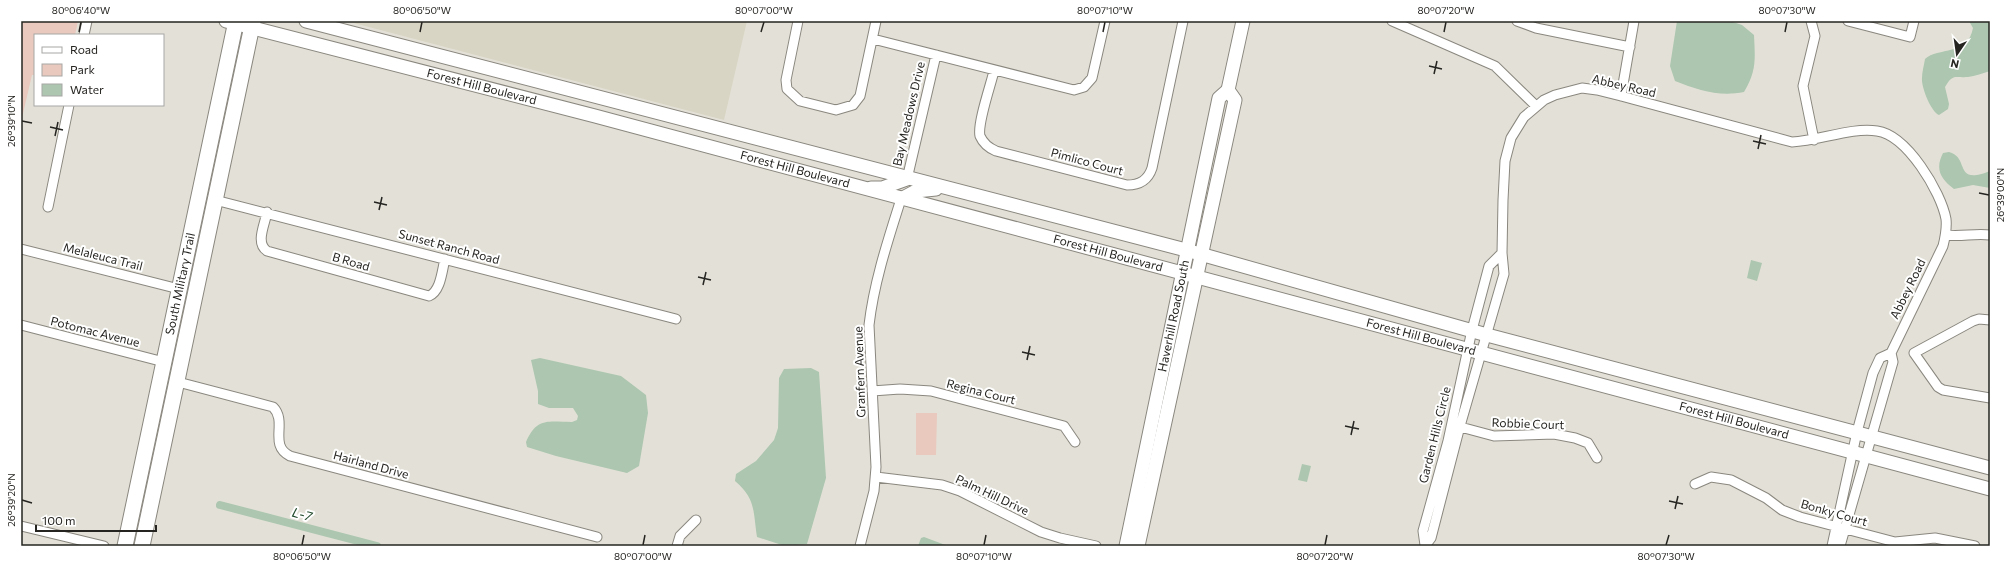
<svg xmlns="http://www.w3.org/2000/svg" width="2011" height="567" font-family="Commissioner,sans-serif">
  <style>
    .built { fill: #d9d5c4 }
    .green { fill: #e9c8be }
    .water { fill: #acc6b0 }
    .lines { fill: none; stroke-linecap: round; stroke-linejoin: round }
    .canal { stroke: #acc6b0; stroke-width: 8 }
    .street-casing { stroke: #8a877f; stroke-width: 11 }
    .secondary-casing { stroke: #8a877f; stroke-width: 15 }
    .primary-casing { stroke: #8a877f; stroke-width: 17 }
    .street { stroke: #fff; stroke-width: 9 }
    .secondary { stroke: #fff; stroke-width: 13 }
    .primary { stroke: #fff; stroke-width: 15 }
    .ticks { fill: none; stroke: #252421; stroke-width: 1.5 }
    .labels { text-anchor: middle; stroke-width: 4; stroke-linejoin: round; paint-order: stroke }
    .street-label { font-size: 12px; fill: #252421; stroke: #fff }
    .water-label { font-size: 13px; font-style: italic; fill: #214a2b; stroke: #fff }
    .neatline { fill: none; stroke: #252421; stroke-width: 1.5 }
    .ticks-label { font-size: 10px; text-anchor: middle; fill: #252421 }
  </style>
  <rect width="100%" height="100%" fill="#e3e1d7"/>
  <path class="built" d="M346 21H747L724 120Z"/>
  <path class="green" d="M21 21H78L75 35H35V75H32L21 122Z
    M916 413H937L936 455H916Z"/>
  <path class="water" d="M1677 21H1730L1742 25 1754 35C1755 58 1757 71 1744 92 1719 97 1698 90 1675 81L1670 66Z
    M1969 21H1990V71C1983 73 1975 76 1968 77 1955 78 1953 73 1945 87L1949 104 1948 109 1939 115C1931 112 1921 87 1922 78 1922 72 1924 65 1925 59 1938 47 1968 56 1973 28Z
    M1949 152C1970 157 1953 186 1990 171V188L1973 185 1954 189C1940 178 1935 169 1943 153Z
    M1751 260 1762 263 1757 281 1747 278Z
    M540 358 621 376 646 395 648 413 639 466 627 473 556 456 527 447 526 442C537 417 548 422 572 422L577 420 578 416 573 408H549L538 404V391L531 360Z
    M811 368 819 372 826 478 807 544 785 546 757 537C753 511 756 499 735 481L736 474 756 461 774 440 778 428 779 378 784 369Z
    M1302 464 1311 466 1307 482 1298 480Z
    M924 537 948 546H918L921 538Z"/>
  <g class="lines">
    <path class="canal" d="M220 505 377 546"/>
    <defs>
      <path id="street" d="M798 21 786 80 787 89 800 101 836 110 853 105 860 96 876 21
        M1392 21 1495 66 1536 106
        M1517 21 1536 28 1630 47
        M1811 21 1815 36 1803 86 1814 140
        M1848 21 1910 37 1914 21
        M84 35 87 21
        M873 39 1074 90 1084 87 1092 78 1105 21
        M994 71C991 84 977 124 980 136 983 143 989 148 996 151L1127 185C1140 185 1148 180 1152 168L1183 21
        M1621 96 1634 21
        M907 179 936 55
        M215 200 676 319
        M48 207 69 105
        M267 212C265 224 255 243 267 251L429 296C441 291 442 270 445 259
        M1946 235C1961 237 1975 233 1990 235
        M21 249 179 289
        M1990 320 1979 319 1973 321 1914 353 1938 387 1943 390 1990 398
        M21 325 164 362
        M178 382 273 407C288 422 268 445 290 456L597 537
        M872 391 900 389 931 391 1064 426 1075 442
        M1453 425 1494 436 1554 434 1575 438 1588 443 1597 458
        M876 477 942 485 960 491 1041 532 1060 538 1096 546
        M1695 484 1711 477 1731 480 1766 498 1782 510 1800 517 1895 542 1935 538 1975 546
        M21 526 104 546
        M1425 545 1423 531 1448 441 1472 330 1489 266 1502 253
        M677 546 680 536 696 520
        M860 546 874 491 876 467 869 325C874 282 888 240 901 199
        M1425 546 1431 538 1460 426 1504 274 1502 253 1503 200 1505 161 1511 138 1524 117 1544 100 1555 95 1582 88 1597 90 1621 96 1792 142C1819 141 1851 127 1877 131 1907 135 1941 192 1946 219 1947 228 1945 238 1943 246L1891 353 1893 362 1840 546
        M1832 546 1857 432 1873 373 1880 358 1891 353"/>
      <g id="secondary">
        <path id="s1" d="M226 21 595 116 1990 489"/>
        <path d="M306 21 1186 250 1487 335 1990 468"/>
        <path d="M871 188H882L907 179"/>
        <path d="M901 199 916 191 936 189"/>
        <path id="s2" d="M1126 546 1219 98 1228 90 1243 21"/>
        <path d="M1138 546 1235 100 1228 90"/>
      </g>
      <g id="primary">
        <path id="s3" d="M125 546 236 21"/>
        <path d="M142 546 253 21"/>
      </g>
    </defs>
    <use href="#street" class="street-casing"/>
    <use href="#secondary" class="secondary-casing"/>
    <use href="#primary" class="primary-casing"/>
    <use href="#street" class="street"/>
    <use href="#secondary" class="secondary"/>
    <use href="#primary" class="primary"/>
  </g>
  <path class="ticks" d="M79 32 81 22M420 32 422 22M761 32 764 22M1103 32 1105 22M1444 32 1446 22M1785 32 1787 22M1429 66 1442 69M1434 74 1437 61M22 121 32 123M50 127 63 130M55 136 58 122M1753 141 1766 144M1758 149 1761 135M1979 193 1989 195M374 202 387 205M379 210 382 197M698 277 711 280M703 285 706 272M1022 352 1035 355M1027 360 1030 346M1345 426 1359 429M1351 435 1354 421M22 500 32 503M1669 501 1683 504M1675 509 1678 496M302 545 304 535M643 545 645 535M984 545 986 535M1325 545 1327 535M1666 545 1669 535"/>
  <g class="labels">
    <g class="street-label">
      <text transform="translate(1624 86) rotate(13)" y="4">Abbey Road</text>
      <text dy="4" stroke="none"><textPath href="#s1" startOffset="264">Forest Hill Boulevard</textPath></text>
      <text transform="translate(909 114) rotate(-77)" y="4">Bay Meadows Drive</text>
      <text transform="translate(1087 162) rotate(15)" y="4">Pimlico Court</text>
      <text dy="4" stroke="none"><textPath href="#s1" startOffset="588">Forest Hill Boulevard</textPath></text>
      <text transform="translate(449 247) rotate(15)" y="4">Sunset Ranch Road</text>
      <text dy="4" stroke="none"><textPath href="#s1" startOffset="912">Forest Hill Boulevard</textPath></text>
      <text transform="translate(103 257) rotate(14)" y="4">Melaleuca Trail</text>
      <text transform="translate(351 262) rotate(16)" y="4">B Road</text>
      <text dy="4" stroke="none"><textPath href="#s3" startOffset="268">South Military Trail</textPath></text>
      <text transform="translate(1908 289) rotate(-64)" y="4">Abbey Road</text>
      <text dy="4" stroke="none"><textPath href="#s2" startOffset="235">Haverhill Road South</textPath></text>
      <text transform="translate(95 332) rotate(14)" y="4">Potomac Avenue</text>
      <text dy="4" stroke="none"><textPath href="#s1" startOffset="1236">Forest Hill Boulevard</textPath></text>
      <text transform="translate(860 372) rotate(-92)" y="4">Granfern Avenue</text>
      <text transform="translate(981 392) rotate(14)" y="4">Regina Court</text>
      <text dy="4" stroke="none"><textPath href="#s1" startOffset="1560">Forest Hill Boulevard</textPath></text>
      <text transform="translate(1528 424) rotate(2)" y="4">Robbie Court</text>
      <text transform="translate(1435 435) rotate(-76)" y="4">Garden Hills Circle</text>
      <text transform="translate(371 465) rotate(15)" y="4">Hairland Drive</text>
      <text transform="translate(992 495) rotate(25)" y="4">Palm Hill Drive</text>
      <text transform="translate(1834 513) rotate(16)" y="4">Bonky Court</text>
    </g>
    <g class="water-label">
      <text transform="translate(302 514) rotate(15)" y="5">L-7</text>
    </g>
  </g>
  <rect width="2011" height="567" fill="none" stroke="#ffffff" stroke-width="44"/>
  <rect x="34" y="34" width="130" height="72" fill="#ffffff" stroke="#a8a7a6"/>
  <rect x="42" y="47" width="20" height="6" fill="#ffffff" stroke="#a8a7a6"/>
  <text x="70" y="54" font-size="12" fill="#252421">Road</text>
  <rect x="42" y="64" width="20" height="12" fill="#e9c8be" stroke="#a8a7a6"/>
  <text x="70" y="74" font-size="12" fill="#252421">Park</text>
  <rect x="42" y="84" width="20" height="12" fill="#acc6b0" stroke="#a8a7a6"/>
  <text x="70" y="94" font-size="12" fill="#252421">Water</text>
  <g transform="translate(1957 54) rotate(193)" stroke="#ffffff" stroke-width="3" paint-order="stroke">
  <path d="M0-3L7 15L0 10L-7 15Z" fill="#252421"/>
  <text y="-6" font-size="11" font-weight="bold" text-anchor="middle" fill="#252421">N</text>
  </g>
  <path d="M36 525v6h120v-6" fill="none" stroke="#252421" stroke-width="2"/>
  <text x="42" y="525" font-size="12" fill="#252421" stroke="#ffffff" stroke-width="3" paint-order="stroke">100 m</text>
  <rect x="22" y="22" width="1967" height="523" class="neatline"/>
  <g class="ticks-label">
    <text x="81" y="14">80°06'40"W</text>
    <text x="422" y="14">80°06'50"W</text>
    <text x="764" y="14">80°07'00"W</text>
    <text x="1105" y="14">80°07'10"W</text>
    <text x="1446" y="14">80°07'20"W</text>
    <text x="1787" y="14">80°07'30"W</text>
    <text transform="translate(11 121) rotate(-90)" y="4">26°39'10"N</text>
    <text transform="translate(2000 195) rotate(-90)" y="4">26°39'00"N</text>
    <text transform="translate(11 500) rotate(-90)" y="4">26°39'20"N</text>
    <text x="302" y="560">80°06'50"W</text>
    <text x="643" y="560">80°07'00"W</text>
    <text x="984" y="560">80°07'10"W</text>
    <text x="1325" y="560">80°07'20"W</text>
    <text x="1666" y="560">80°07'30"W</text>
  </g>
</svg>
